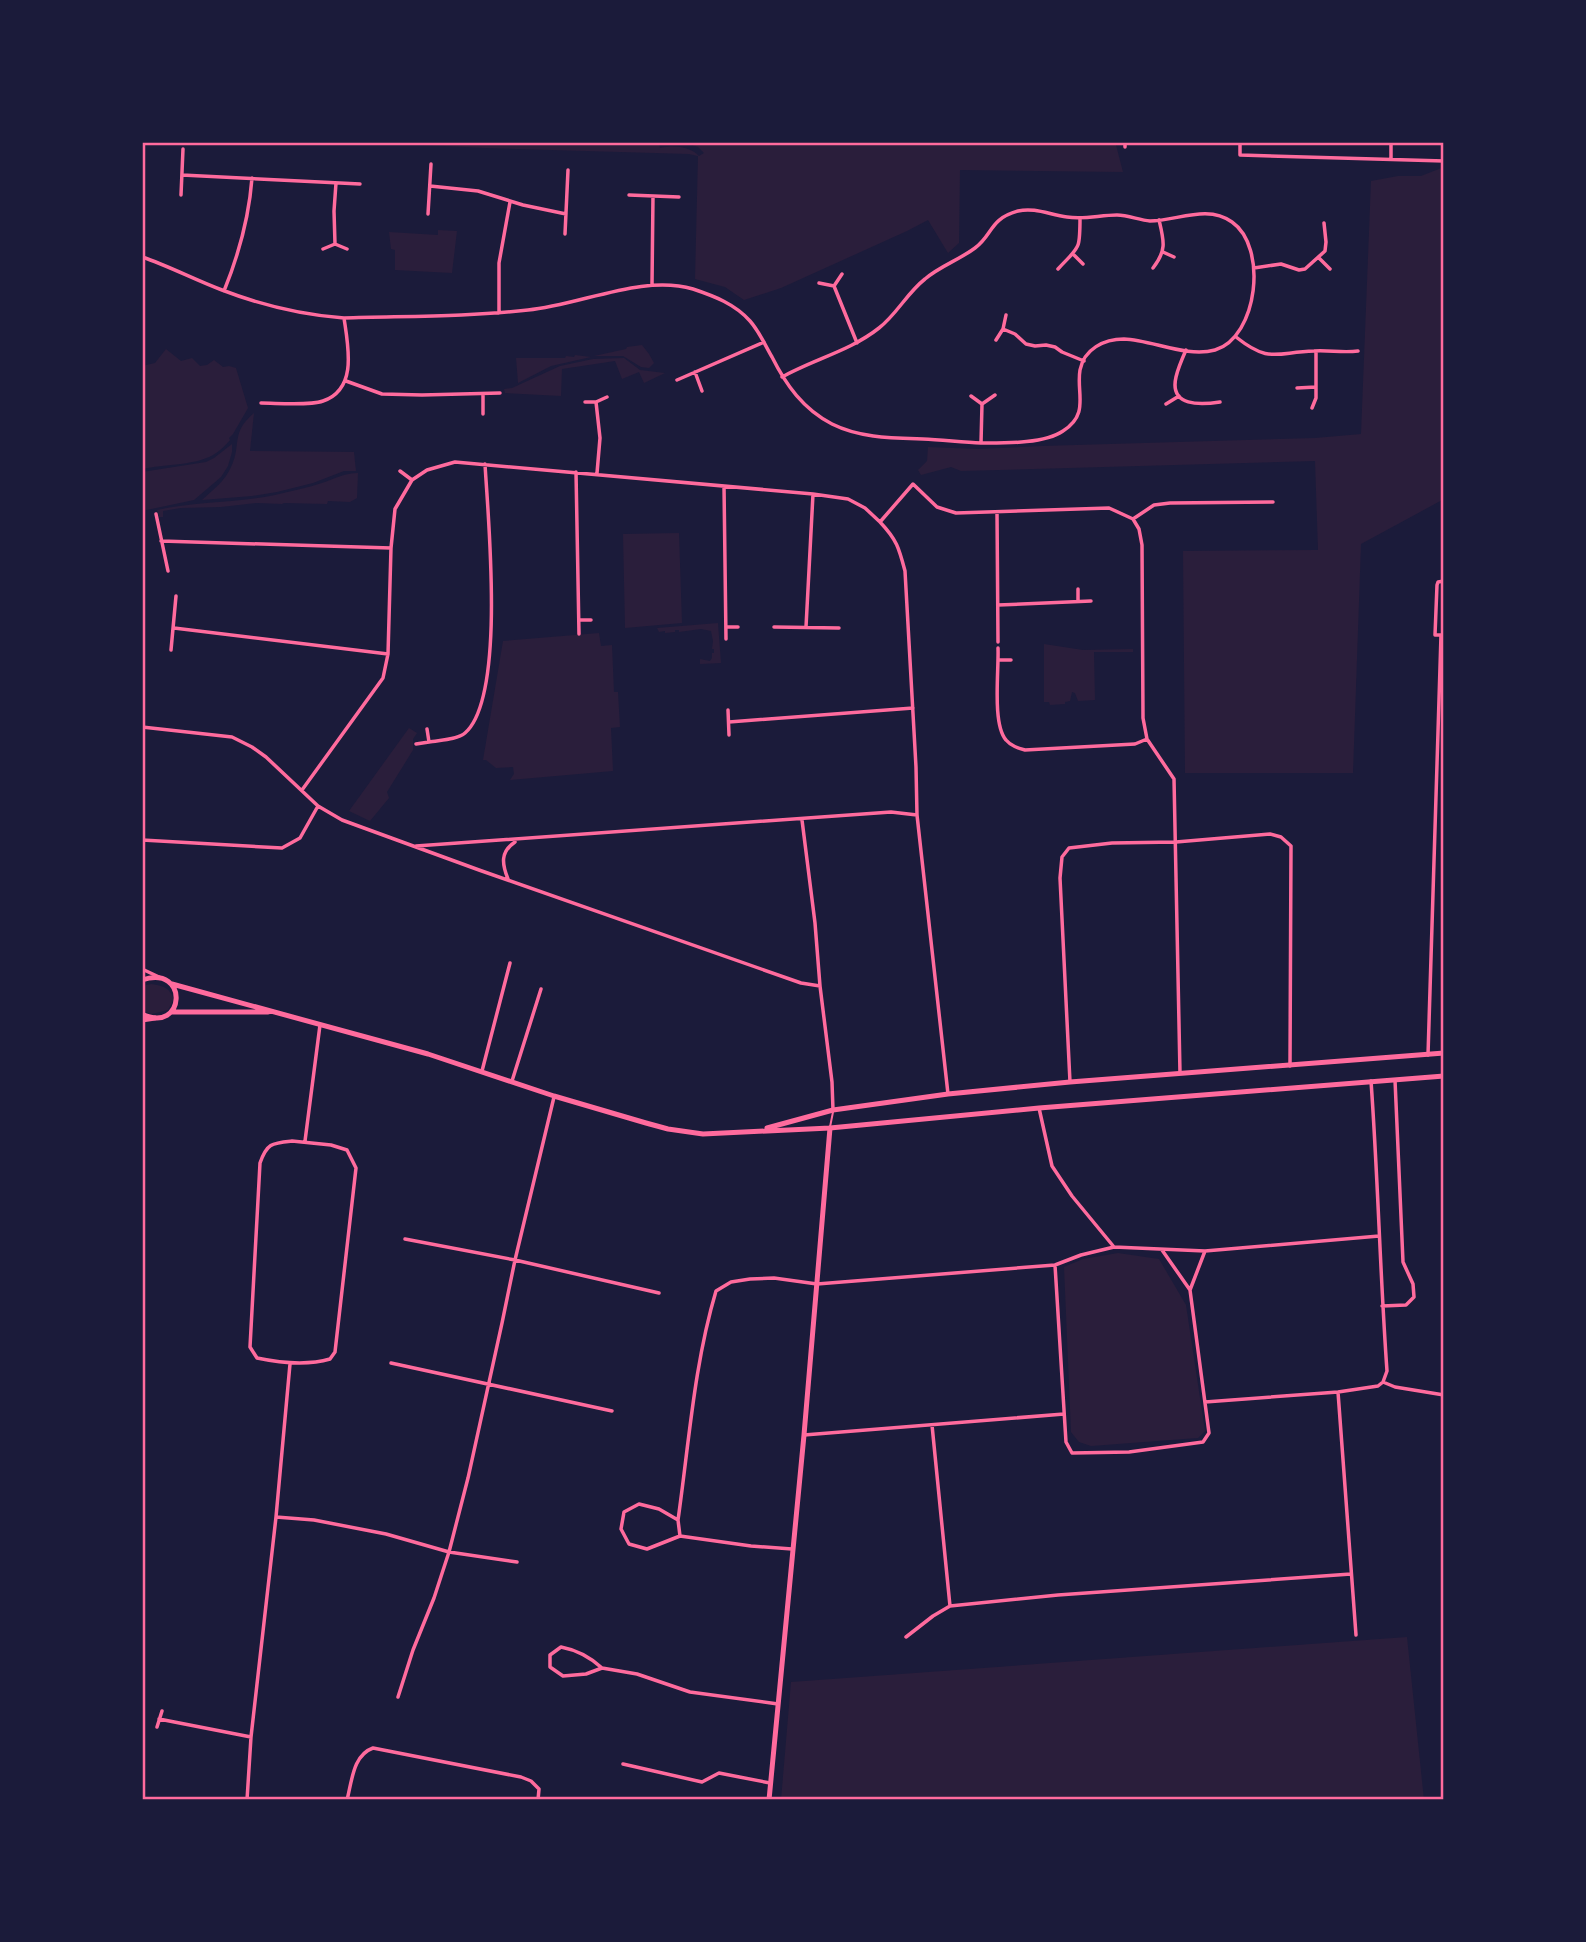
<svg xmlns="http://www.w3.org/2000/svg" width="1586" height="1942" font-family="'Open Sans',sans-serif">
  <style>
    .green { fill: #2a1e3b }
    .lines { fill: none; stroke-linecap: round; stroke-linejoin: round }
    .service { stroke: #ff6b9d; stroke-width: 2 }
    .minor { stroke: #ff6b9d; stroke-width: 3.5 }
    .tertiary { stroke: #ff6b9d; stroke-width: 5 }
    .secondary { stroke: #ff6b9d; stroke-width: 5 }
    .neatline { fill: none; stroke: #ff6b9d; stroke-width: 2.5 }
  </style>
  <rect width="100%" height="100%" fill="#1b1b3a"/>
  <path class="green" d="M361 142H659L660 148C674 145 689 146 699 156L704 153 698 147 684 142H945L1116 145 1123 172 960 170 959 243 948 253 928 220 907 231 781 288 744 300 725 287 695 279 698 156 689 154 485 148Z
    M1444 167V499L1361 544 1353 773H1185L1183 551 1318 550 1315 461 961 471 951 467 921 475 918 470 927 461 928 447 978 449 1042 446 1315 438 1361 434 1371 181 1398 176H1421Z
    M438 230 457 231 452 273 395 270V250L391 249 389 232 438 235Z
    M642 345 649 354 654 363 649 368 641 367 623 356H594L626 349 627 347Z
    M166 349 181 361 192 358 200 366 207 365 214 360 223 367 229 366 236 368 248 408 233 434 229 438 230 440C225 446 220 451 213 455 193 466 164 464 142 469V366L155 363Z
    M575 355 591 357 551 366 518 383 516 358H565L566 356 574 357Z
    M624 358 640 370 665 373 644 383 639 372 622 379 615 361 562 369 561 396 505 393 504 389 512 388 560 366 593 359Z
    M254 413 250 451 354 452 356 471H344L313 483 277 492 252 496 202 500C213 490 225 481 231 467 242 445 230 433 254 413Z
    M232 444V452L228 466 221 477 194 500 142 511V472L206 462 214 458Z
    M358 473 357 498 350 502 328 501 327 504 284 503 282 504 257 503 221 507 181 508 163 511V517H159L157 510C196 501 236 503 275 495 290 491 307 488 322 483 334 479 345 473 358 473Z
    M679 533 682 623 625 628 623 534Z
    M718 623 721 663 700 664V659L710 661 712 658V653H714V649H712L713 641 711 631 701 629 679 632V630H675V632L665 633V631L659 632 657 628Z
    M599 633 601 646 612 645 614 692H618L620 727 611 728 613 771 510 780 514 774 513 767 496 768 486 760H483L503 641Z
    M1044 644 1083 650 1133 649V652H1094L1095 700 1078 701 1075 693 1072 692 1070 701 1065 702V704L1050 705 1049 702H1044Z
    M409 728 417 733 413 739V750L387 792 389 798 370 821 349 811Z
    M151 984C163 986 169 987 174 999L168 1010 152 1014 142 1011V986Z
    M1118 1253 1159 1259 1186 1305 1205 1431 1198 1438 1091 1446 1079 1442 1071 1432 1064 1267 1083 1259Z
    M1407 1637 1424 1800H781L791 1682Z"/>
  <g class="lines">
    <path class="service" d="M830 1127 833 1112"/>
    <path class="minor" d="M1240 145V155L1444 161
      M1125 147V142
      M1391 159V142
      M182 175 360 184
      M430 186 478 191 523 205 566 214
      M181 195 183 149
      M629 195 679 197
      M428 214 431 164
      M565 234 568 170
      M335 244 334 211 336 183
      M323 249 335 244 347 249
      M1163 252 1174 257
      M1074 255 1083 264
      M142 257C169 266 195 280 222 290 261 305 303 315 344 318 405 316 467 317 528 310 581 305 642 274 693 289 714 296 735 304 750 321 759 331 765 345 772 357 786 385 803 409 832 424 860 438 892 438 923 439 942 440 962 442 981 443 1004 443 1044 444 1063 431 1090 414 1076 393 1080 370 1084 349 1104 339 1124 339 1152 340 1187 358 1215 350 1258 337 1268 247 1232 222 1207 204 1177 221 1150 221 1139 220 1128 215 1117 215 1100 215 1084 220 1067 217 1050 215 1035 207 1018 211 989 219 993 235 975 248 959 260 940 266 925 279 907 293 897 314 879 328 850 351 814 359 782 377
      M1319 258 1330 269
      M1153 268C1167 250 1164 241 1159 220
      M1254 268 1281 264 1299 270 1305 269 1325 251 1326 242 1324 223
      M1058 269C1079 246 1080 252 1080 218
      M819 283 834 286 842 274
      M652 285 653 196
      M834 286 857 343
      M224 291C239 254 249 218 252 178
      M499 313V263L510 202
      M1003 329 1015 334 1026 344 1035 346 1046 345 1055 347 1062 352 1084 361
      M1236 337C1270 364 1276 352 1314 351 1329 350 1343 353 1358 351
      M996 340 1003 329 1006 315
      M1186 350C1182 359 1178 368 1176 377 1169 407 1201 405 1220 402
      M695 372 702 391
      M677 380 764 342
      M346 381 382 394 422 395 500 393
      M1297 388 1316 387
      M483 394V414
      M971 396 982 404 995 395
      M585 402H596L607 397
      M596 402 600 438 597 473
      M261 403C277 403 309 406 323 401 358 389 348 346 344 318
      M1166 404 1179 396
      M1312 408 1316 398V351
      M981 443 982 404
      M400 471 412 480
      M576 472 579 634
      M724 486 726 639
      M997 512 998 642
      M156 514 168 571
      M1133 519 1139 529 1142 545 1143 718 1147 739 1174 779 1180 1073
      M880 522C897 540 899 548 905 571L916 767 917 815 948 1094
      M161 541 391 548
      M1444 581 1438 582 1437 585 1435 635H1444
      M1078 589V601
      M998 605 1091 601
      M579 620H591
      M726 627H738
      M774 627 839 628
      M806 627 813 494
      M174 628 388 654
      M998 648C999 670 992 724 1006 740 1011 746 1018 748 1025 750L1135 744 1147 739
      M171 650 176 596
      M999 660H1011
      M728 710 729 735
      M729 722 913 708
      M142 727 232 737 252 747 266 757 318 806 342 820 479 870 801 983 820 986
      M429 742C439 740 457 740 465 733 506 697 488 519 485 464
      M416 744 429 742 427 729
      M302 790 383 678 388 654 391 548 395 509 412 480 427 470 455 462 813 494 848 499 865 508 880 522 913 484 937 507 956 513 1109 508 1133 519 1154 505 1170 503 1273 502
      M802 820 815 923 820 986 832 1082 833 1110
      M142 840 282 848 300 838 318 806
      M416 846 891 812 917 815
      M508 879C502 864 500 852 515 842
      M142 969 159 977
      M1428 1055 1441 635
      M482 1071 510 963
      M512 1081 541 989
      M1371 1081C1378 1178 1380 1274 1387 1371L1383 1382
      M1070 1082 1060 878 1062 857 1069 848 1112 843 1176 842 1270 834 1281 837 1291 846 1290 1066
      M1039 1108 1052 1166 1072 1196 1114 1247
      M292 1141 331 1145 347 1150 356 1168 335 1352 330 1359C306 1366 281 1363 257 1358L250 1347 260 1163C267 1143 272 1143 292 1141Z
      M305 1141 320 1025
      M405 1239 515 1260 659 1293
      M1162 1250 1190 1290
      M1055 1265 1066 1442 1072 1453 1129 1452 1203 1442 1209 1433 1190 1290 1205 1251
      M1382 1306 1406 1305 1414 1297 1413 1284 1403 1262 1395 1080
      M391 1363 612 1411
      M1338 1392 1356 1635
      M1205 1402 1338 1392 1378 1386 1383 1382 1395 1387 1444 1395
      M932 1425 950 1606
      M804 1435 1064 1414
      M276 1517 314 1520 386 1534 449 1552 517 1562
      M678 1520C689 1443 694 1365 716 1291L731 1282 750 1279 774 1278 817 1284 1055 1265 1081 1255 1114 1247 1205 1251 1379 1236
      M680 1536 647 1549 629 1544 621 1529 624 1512 639 1504 659 1509 678 1520 680 1536 751 1546 792 1549
      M906 1637 933 1616 950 1606 1058 1595 1351 1574
      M602 1668C590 1657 577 1650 561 1647L550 1655V1667L563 1676 586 1674 602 1668 637 1674 690 1692 778 1704
      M398 1697 413 1650 434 1598 449 1552 468 1478 502 1323 515 1260 554 1097
      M159 1719 251 1737
      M157 1727 162 1711
      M623 1764 702 1782 719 1773 770 1783
      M247 1800 251 1737 276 1517 290 1364
      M347 1800C352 1781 353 1755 373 1748L521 1777 531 1781 539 1789 538 1800"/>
    <path class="tertiary" d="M142 1020 155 1018
      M769 1800 804 1435 830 1128"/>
    <path class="secondary" d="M142 980C190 964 185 1035 142 1014
      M172 984 428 1054 554 1096 646 1123 668 1129 703 1134 830 1128 1039 1108 1444 1076
      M172 1012H268
      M767 1128 833 1110 948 1094 1070 1082 1444 1053"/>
  </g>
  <rect width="1586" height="1942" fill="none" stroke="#1b1b3a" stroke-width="287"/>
  <rect x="144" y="144" width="1298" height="1654" class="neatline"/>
</svg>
